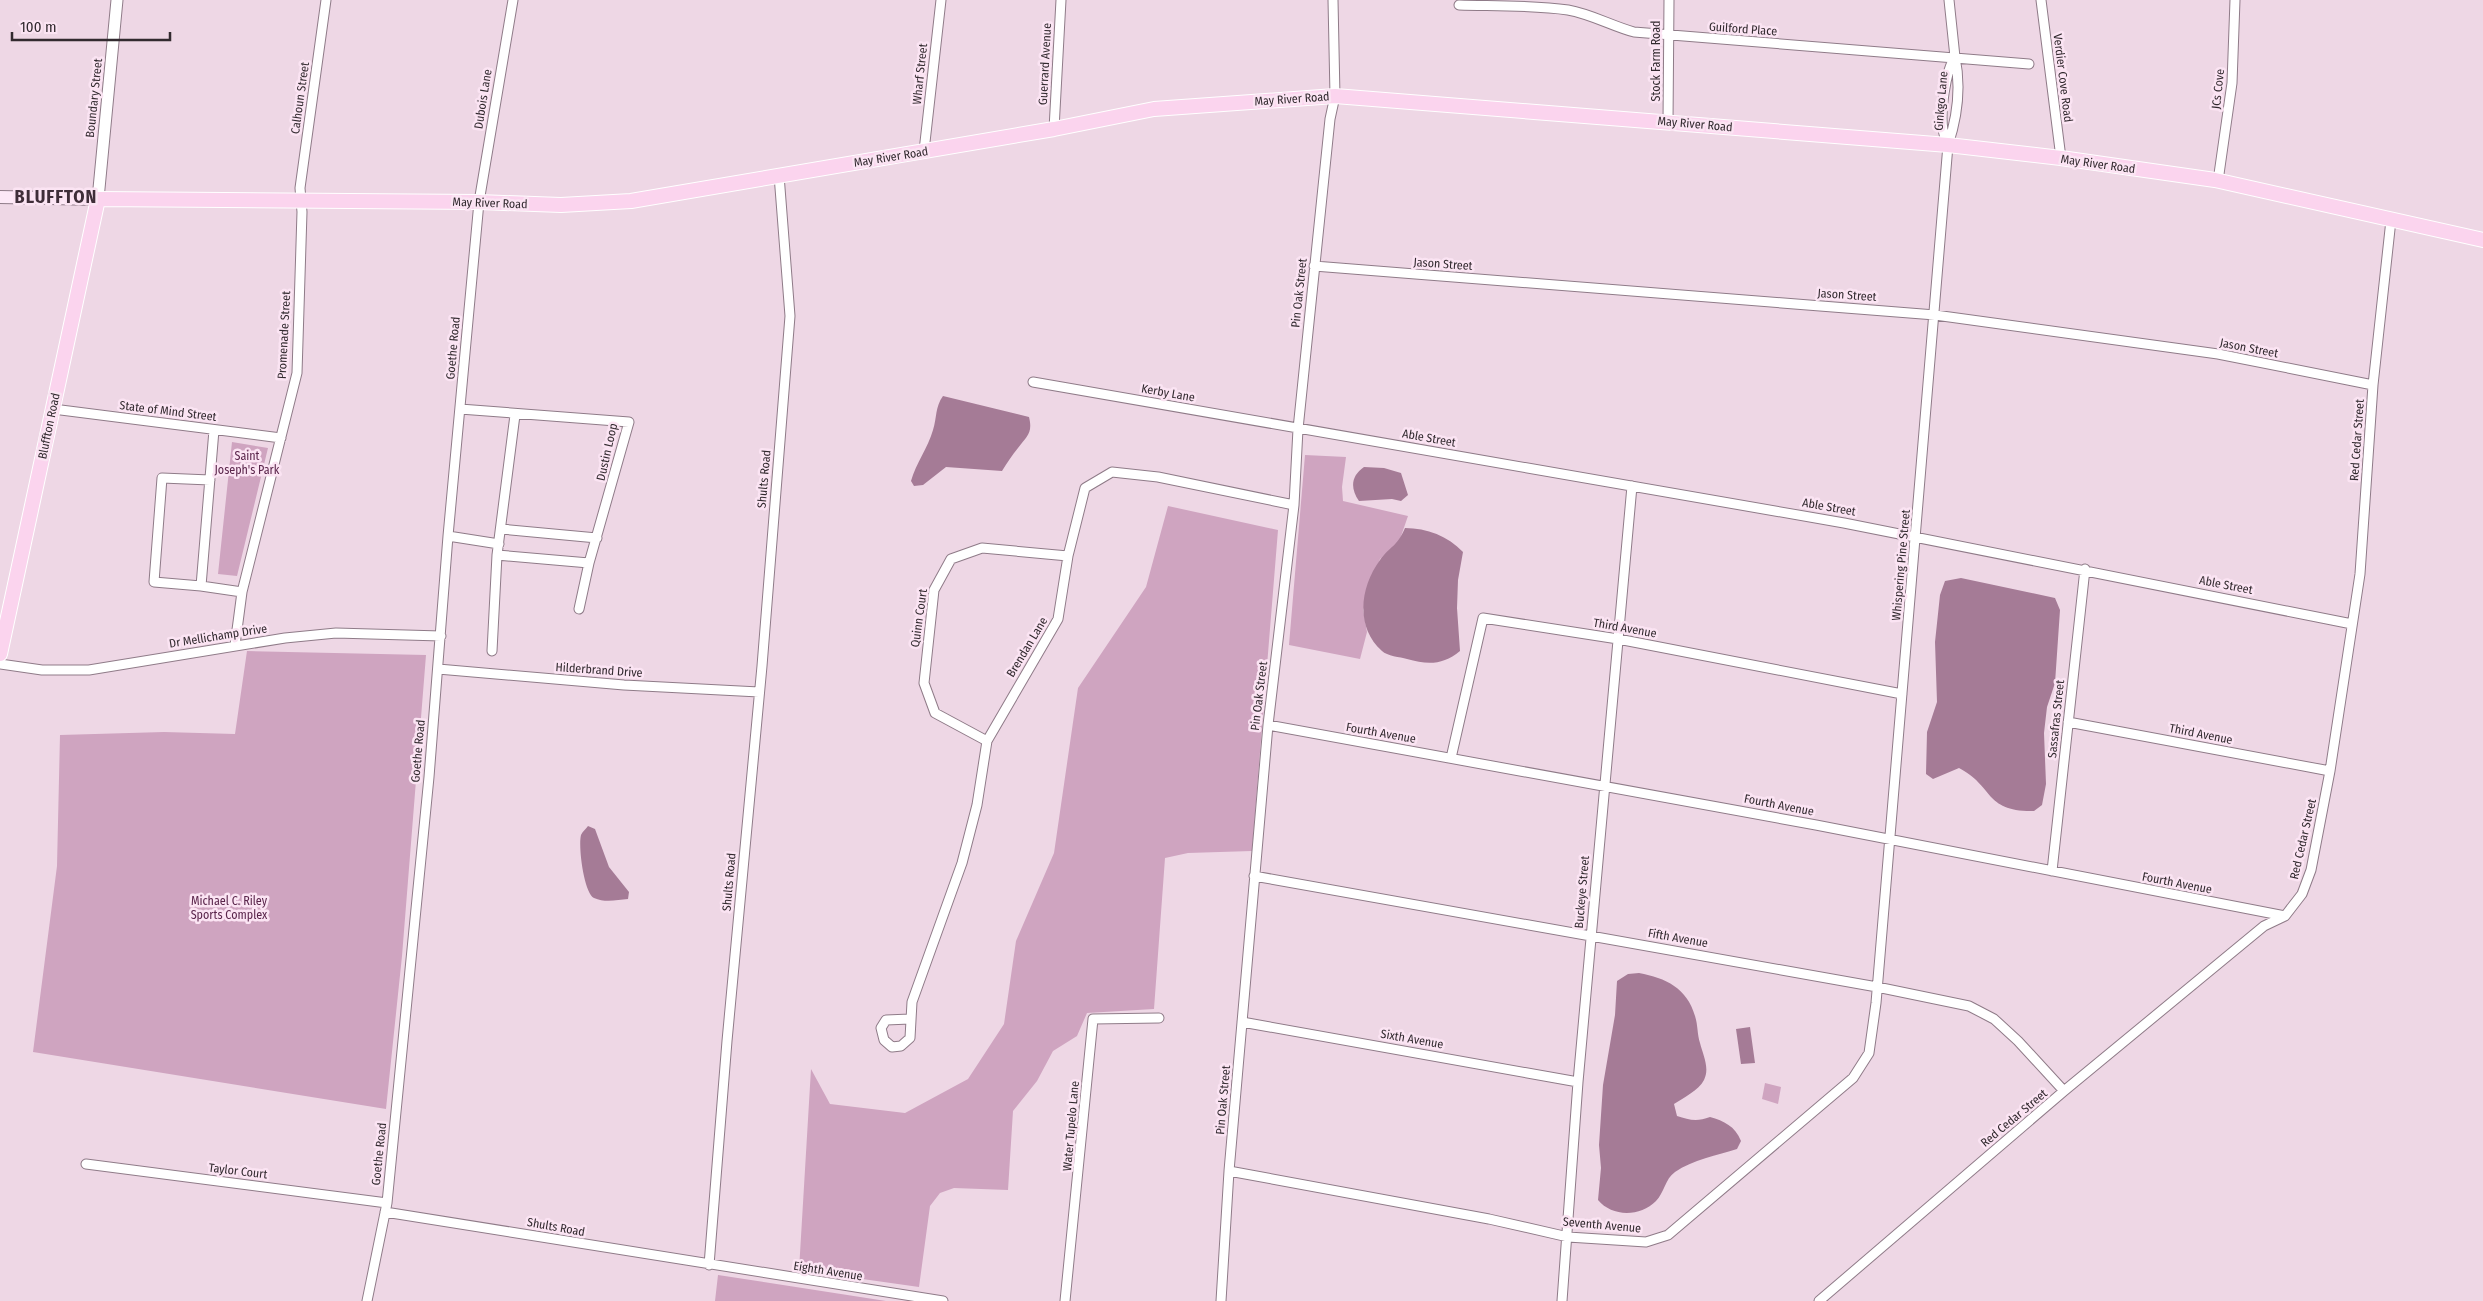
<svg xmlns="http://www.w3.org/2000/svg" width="2483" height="1301" font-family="'Fira Sans Condensed',sans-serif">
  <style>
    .green { fill: #cfa4c0 }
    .water { fill: #a57b96 }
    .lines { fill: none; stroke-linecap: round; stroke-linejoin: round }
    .minor-casing { stroke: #8f7b88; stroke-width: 11 }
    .tertiary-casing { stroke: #8f7b88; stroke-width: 13 }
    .secondary-casing { stroke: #8f7b88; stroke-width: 14 }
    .primary-casing { stroke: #fff; stroke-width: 16 }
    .minor { stroke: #fff; stroke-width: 9 }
    .tertiary { stroke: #fff; stroke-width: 11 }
    .secondary { stroke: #fde9f7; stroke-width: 12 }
    .primary { stroke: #fbd4ee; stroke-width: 14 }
    .labels { text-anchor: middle; stroke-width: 5; stroke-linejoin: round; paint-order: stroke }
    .street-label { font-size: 12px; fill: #322a2f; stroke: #fbe4f3 }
    .park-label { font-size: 12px; fill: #5a254b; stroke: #fbe4f3 }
    .district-label { font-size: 18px; font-weight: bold; letter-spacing: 1px; fill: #3f2e39; stroke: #fbe4f3 }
  </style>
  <rect width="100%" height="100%" fill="#eed7e5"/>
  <path class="green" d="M232 442 268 448 237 576 218 574Z
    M1305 455 1346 457 1342 487 1343 501 1408 516 1399 542 1380 559 1363 610 1367 632 1360 659 1289 645Z
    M1168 506 1278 530 1252 851 1188 853 1165 858 1154 1009 1087 1013 1077 1036 1053 1051 1037 1081 1013 1111 1008 1190 954 1188 940 1193 930 1206 919 1287 799 1270 811 1069 830 1104 905 1113 968 1079 1004 1024 1016 941 1054 853 1078 688 1146 587Z
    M247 651 426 655 402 956 386 1109 33 1052 57 866 60 735 164 732 235 734Z
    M1765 1083 1781 1087 1778 1104 1762 1099Z
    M718 1275 886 1301H715Z"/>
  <path class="water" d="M943 396 1029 417C1033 433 1027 436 1018 448 1012 455 1007 463 1002 471L946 467 923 485 914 486 911 481C916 463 928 448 933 430 937 417 935 407 943 396Z
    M1364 467 1384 468 1401 473 1408 495 1401 501 1392 499 1359 501C1350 488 1351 476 1364 467Z
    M1405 528C1427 528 1448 536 1463 552L1458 580 1457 608 1460 651C1443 665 1428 665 1407 659 1400 657 1387 656 1382 651 1355 627 1360 587 1380 560 1390 546 1397 547 1405 528Z
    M1961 578 2055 598 2060 610 2055 683 2047 707 2044 733 2046 784 2042 805 2034 811C1984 812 1994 786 1959 768L1933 779 1926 774 1927 732 1937 702 1935 642 1940 595 1945 581Z
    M588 826 595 829 609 867 629 892 628 899C617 900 605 903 594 898 584 893 578 847 581 835 582 832 586 829 588 826Z
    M1639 973C1666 978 1687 988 1695 1016 1698 1025 1697 1034 1700 1043 1703 1055 1710 1068 1704 1080 1699 1090 1683 1098 1674 1104L1677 1116C1689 1120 1697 1122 1710 1117 1724 1121 1735 1126 1741 1141L1737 1149C1718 1155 1692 1160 1675 1172 1665 1179 1664 1193 1656 1201 1640 1217 1612 1217 1598 1200L1601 1168 1599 1145 1603 1085 1615 1015 1617 981 1628 974Z
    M1750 1027 1755 1063 1741 1064 1736 1029Z"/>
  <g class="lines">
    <defs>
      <path id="minor" d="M1949 0 1955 57
        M2041 0 2061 158
        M1459 5C1495 6 1533 5 1568 10 1591 14 1612 26 1634 32L2029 64
        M1668 122 1669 0
        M1054 129 1061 0
        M924 151 941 0
        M2218 181 2232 83 2235 0
        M1314 266 1935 315 2218 354 2373 385
        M1033 382 1844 523 2352 624
        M53 409 281 438
        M460 409 629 422 589 563 579 609
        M214 430 201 586 242 592
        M501 529 597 538
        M448 536 499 544
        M497 555 589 563
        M201 586 154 582 162 478 210 480
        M235 645 242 592 297 373 302 212 300 188 326 0
        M492 651 497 555 515 415
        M0 664 42 670H89L285 638 336 633 441 636
        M438 669 624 685 759 692
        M2068 722 2330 771
        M1268 725 1816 825 2285 916
        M987 741 935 713 924 683 934 590 951 559 982 548 1068 556
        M1451 758 1483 618 1618 639 1902 694
        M2052 871 2085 569
        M1254 876 1877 987 1969 1006 1994 1019 2018 1041 2064 1091
        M910 1019 886 1020 881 1028 884 1040 892 1047 901 1046 910 1038 912 1002 962 863 977 805 987 741 1058 619 1068 556 1085 488 1112 472 1158 477 1294 505
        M1242 1022 1578 1082
        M86 1164 387 1203
        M1229 1171 1489 1219 1568 1237 1646 1242 1668 1235 1853 1078 1869 1053 1876 1003 1948 145C1957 118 1961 86 1955 57 1945 72 1940 113 1943 130 1944 135 1946 141 1948 145
        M385 1212 943 1301
        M709 1265 727 1041 762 666 790 316 779 175
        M367 1301 387 1203 429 777 448 536 479 202 513 0
        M1065 1301 1093 1019 1159 1018
        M1221 1301 1229 1171 1268 725 1294 505 1298 429 1330 119 1335 96 1333 0
        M1562 1301 1578 1082 1632 486
        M1819 1301 2064 1091 2264 926 2285 916 2302 894 2311 870 2330 771 2360 574 2373 385 2391 220"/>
      <path id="tertiary" d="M98 199 117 0"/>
      <path id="secondary" d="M0 197 98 199"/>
      <path id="primary" d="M0 654 98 199 479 202 561 205 631 201 1054 129 1154 109 1335 96 1948 145 2061 158 2215 180 2483 240"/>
    </defs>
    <use href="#minor" class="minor-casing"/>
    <use href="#tertiary" class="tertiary-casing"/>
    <use href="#secondary" class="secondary-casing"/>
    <use href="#primary" class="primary-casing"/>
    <use href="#minor" class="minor"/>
    <use href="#tertiary" class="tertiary"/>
    <use href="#secondary" class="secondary"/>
    <use href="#primary" class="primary"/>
  </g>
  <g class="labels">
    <g class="street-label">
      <text transform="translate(1743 29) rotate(4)" y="4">Guilford Place</text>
      <text transform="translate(1656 61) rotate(-90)" y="4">Stock Farm Road</text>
      <text transform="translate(1045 64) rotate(-87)" y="4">Guerrard Avenue</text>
      <text transform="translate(920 74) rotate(-84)" y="4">Wharf Street</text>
      <text transform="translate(2063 78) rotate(83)" y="4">Verdier Cove Road</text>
      <text transform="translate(2218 89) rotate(-84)" y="4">JCs Cove</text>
      <text transform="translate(94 98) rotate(-84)" y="4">Boundary Street</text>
      <text transform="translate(300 98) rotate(-82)" y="4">Calhoun Street</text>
      <text transform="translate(483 99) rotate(-81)" y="4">Dubois Lane</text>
      <text transform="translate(1292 99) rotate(-4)" y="4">May River Road</text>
      <text transform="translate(1941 101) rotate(-85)" y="4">Ginkgo Lane</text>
      <text transform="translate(1695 124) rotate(5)" y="4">May River Road</text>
      <text transform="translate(891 157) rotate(-9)" y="4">May River Road</text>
      <text transform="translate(2098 164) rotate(8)" y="4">May River Road</text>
      <text transform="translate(490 203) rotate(2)" y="4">May River Road</text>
      <text transform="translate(1443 264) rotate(4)" y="4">Jason Street</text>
      <text transform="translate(1299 293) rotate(-84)" y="4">Pin Oak Street</text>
      <text transform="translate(1847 295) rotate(4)" y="4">Jason Street</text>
      <text transform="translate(284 335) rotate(-87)" y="4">Promenade Street</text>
      <text transform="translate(453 348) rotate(-85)" y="4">Goethe Road</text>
      <text transform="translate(2249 348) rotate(11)" y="4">Jason Street</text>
      <text transform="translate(1168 393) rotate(10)" y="4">Kerby Lane</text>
      <text transform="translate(168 411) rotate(7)" y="4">State of Mind Street</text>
      <text transform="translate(49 426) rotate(-78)" y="4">Bluffton Road</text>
      <text transform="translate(1429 438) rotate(10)" y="4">Able Street</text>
      <text transform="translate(2357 440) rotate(-86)" y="4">Red Cedar Street</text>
      <text transform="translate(607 452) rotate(-77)" y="4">Dustin Loop</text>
      <text transform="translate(764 479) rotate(-85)" y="4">Shults Road</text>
      <text transform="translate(1829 507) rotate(10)" y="4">Able Street</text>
      <text transform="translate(1901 565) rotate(-85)" y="4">Whispering Pine Street</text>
      <text transform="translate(2226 585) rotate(11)" y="4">Able Street</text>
      <text transform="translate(919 618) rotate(-82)" y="4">Quinn Court</text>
      <text transform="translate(1625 628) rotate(10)" y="4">Third Avenue</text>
      <text transform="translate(218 636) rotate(-9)" y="4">Dr Mellichamp Drive</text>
      <text transform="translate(1027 647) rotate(-59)" y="4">Brendan Lane</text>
      <text transform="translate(599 670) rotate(4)" y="4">Hilderbrand Drive</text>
      <text transform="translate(1259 696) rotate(-83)" y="4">Pin Oak Street</text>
      <text transform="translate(2056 719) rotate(-84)" y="4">Sassafras Street</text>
      <text transform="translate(1381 733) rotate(10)" y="4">Fourth Avenue</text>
      <text transform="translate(2201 734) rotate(11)" y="4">Third Avenue</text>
      <text transform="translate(418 751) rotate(-85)" y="4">Goethe Road</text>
      <text transform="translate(1779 805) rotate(11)" y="4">Fourth Avenue</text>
      <text transform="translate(2303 839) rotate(-77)" y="4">Red Cedar Street</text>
      <text transform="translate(729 882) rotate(-85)" y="4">Shults Road</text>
      <text transform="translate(2177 883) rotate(11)" y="4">Fourth Avenue</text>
      <text transform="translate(1582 892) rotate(-85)" y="4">Buckeye Street</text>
      <text transform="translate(1678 938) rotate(10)" y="4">Fifth Avenue</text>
      <text transform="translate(1412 1039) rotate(10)" y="4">Sixth Avenue</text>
      <text transform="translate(1223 1100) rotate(-85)" y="4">Pin Oak Street</text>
      <text transform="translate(2014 1118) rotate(-40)" y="4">Red Cedar Street</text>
      <text transform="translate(1071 1126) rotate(-85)" y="4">Water Tupelo Lane</text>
      <text transform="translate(379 1154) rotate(-84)" y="4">Goethe Road</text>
      <text transform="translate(238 1171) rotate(7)" y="4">Taylor Court</text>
      <text transform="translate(1602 1225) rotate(5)" y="4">Seventh Avenue</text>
      <text transform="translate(556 1227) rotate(10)" y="4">Shults Road</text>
      <text transform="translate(828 1271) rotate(9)" y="4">Eighth Avenue</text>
    </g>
    <g class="park-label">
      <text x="247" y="460">Saint<tspan x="247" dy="14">Joseph's Park</tspan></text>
      <text x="229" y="905">Michael C. Riley<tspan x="229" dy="14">Sports Complex</tspan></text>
    </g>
    <g class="district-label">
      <text x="56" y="203">BLUFFTON</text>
    </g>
  </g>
  <path d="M12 32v8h158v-8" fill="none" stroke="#322a2f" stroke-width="2.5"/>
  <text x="20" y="32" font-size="15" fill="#322a2f" stroke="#fbe4f3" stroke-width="4" paint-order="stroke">100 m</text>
</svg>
